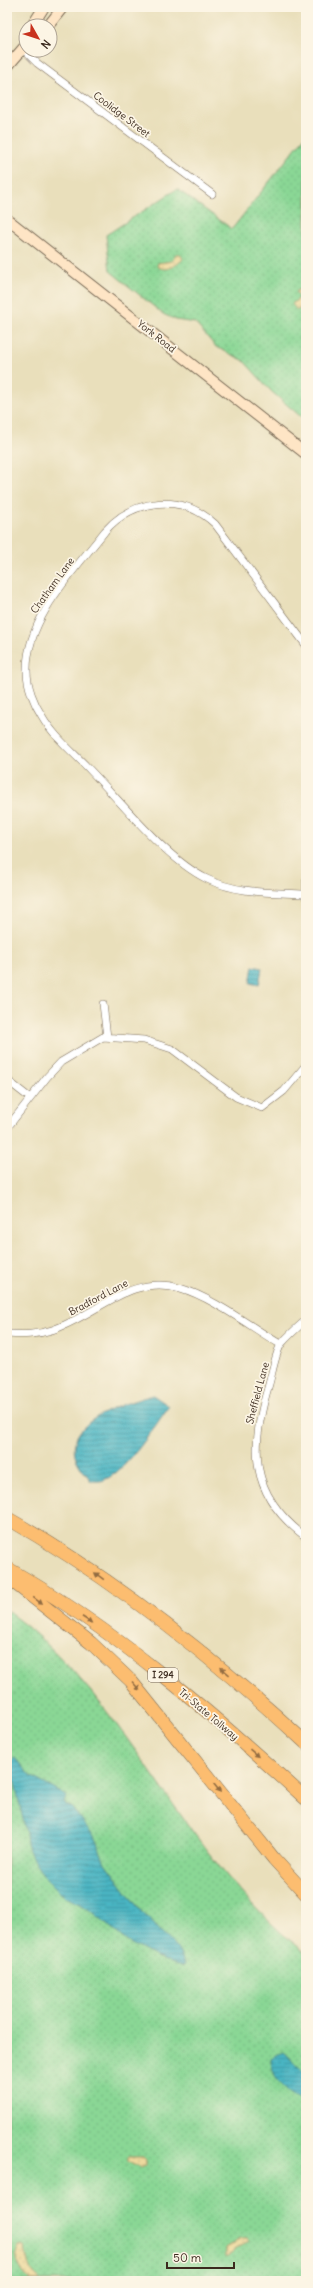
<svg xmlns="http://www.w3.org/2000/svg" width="313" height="2288" font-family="Delius,sans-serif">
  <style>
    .grass { fill: url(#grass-dots); stroke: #62805a }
    .sand { fill: url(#sand-dots); stroke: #94825e }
    .water { fill: url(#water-rules); stroke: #427070 }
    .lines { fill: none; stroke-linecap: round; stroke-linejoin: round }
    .street-casing { stroke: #786955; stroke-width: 8 }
    .secondary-casing { stroke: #786955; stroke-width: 12 }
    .highway-casing { stroke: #786955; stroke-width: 14 }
    .street { stroke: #fff; stroke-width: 7 }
    .secondary { stroke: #fee5c5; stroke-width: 10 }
    .highway { stroke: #fcbd6f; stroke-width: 13 }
    .oneway { fill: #926c42 }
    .labels { text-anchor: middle; stroke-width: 3.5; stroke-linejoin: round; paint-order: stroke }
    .shield { fill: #fcf5e5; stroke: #75675a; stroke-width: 1 }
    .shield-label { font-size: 9px; font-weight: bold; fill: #3b2a1e }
    .street-label { font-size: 10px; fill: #3b2a1e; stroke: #fcf5e5 }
  </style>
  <defs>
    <pattern id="grass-dots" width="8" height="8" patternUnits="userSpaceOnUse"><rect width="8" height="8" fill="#8ad795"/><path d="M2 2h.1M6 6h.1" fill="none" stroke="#78b980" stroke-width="1.8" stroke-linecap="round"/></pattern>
    <pattern id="sand-dots" width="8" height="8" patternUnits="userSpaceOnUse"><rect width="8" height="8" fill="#eeda9e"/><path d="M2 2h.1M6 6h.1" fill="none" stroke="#cdbb88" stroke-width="1.8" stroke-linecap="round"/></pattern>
    <pattern id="water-rules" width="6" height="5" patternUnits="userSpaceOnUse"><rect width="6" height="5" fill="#48b5c3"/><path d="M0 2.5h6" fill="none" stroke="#3d939e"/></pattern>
  </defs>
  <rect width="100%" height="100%" fill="#fcf5e5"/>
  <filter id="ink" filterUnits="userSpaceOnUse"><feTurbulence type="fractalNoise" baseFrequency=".025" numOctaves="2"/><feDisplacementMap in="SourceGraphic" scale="8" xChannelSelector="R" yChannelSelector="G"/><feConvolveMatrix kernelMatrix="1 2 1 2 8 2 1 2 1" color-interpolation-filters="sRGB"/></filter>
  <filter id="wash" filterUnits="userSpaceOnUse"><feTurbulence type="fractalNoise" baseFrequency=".012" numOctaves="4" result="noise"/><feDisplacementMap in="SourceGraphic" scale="16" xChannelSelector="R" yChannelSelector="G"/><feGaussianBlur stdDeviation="0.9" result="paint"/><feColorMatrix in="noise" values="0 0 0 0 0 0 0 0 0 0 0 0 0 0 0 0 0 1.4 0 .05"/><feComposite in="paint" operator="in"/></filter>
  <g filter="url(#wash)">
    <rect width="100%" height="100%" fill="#e9dfbb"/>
    <path class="grass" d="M306 135V421L272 392 243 360 216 347 195 323 176 320 163 314 110 271 106 235 177 189 232 229Z
      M7 1611C132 1701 182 1860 306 1953V2281H7Z"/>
    <path class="sand" d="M176 254H180L183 259C177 265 166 273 157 266L158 263 172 261Z
      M301 288 306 291V316L302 308 297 310 292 304 300 298 296 292Z
      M128 2157H143L146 2160V2165L140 2168 128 2162Z
      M240 2239H246L248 2242 236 2248 229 2257H226V2248Z
      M19 2246 24 2247C29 2260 26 2270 40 2279L39 2281H31C22 2274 12 2257 19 2246Z"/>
    <path class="water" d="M253 966 262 968 259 985 250 983Z
      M153 1395 169 1406C155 1426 128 1469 106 1479 101 1482 96 1481 91 1481 87 1475 80 1468 77 1461 60 1421 126 1403 153 1395Z
      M15 1758 30 1776 67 1796 64 1801 66 1805 71 1807 94 1836 105 1863 140 1910 176 1947 182 1957 184 1965C177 1969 131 1945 124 1939 113 1930 103 1919 91 1911 80 1903 65 1899 55 1888 41 1873 26 1855 26 1833L11 1765 10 1761Z
      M283 2052 306 2074V2101C289 2095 270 2078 271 2058Z"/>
  </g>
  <g filter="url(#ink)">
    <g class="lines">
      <defs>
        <path id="street" d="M22 48 37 63 212 194
          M306 882V897
          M305 894C272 892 238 894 207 879 167 860 122 803 90 770 74 753 54 737 42 716 34 704 27 686 27 671 26 618 74 571 105 531 134 498 182 493 215 524L306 645
          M103 1004 107 1037
          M7 1080 30 1098
          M7 1128 47 1077 61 1062 103 1037 144 1040 172 1049 236 1097 262 1108 284 1091 306 1065
          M306 1320C298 1327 289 1335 282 1343 276 1350 272 1374 269 1384 250 1447 248 1494 306 1537
          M7 1334C23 1335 36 1335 52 1330 96 1316 130 1273 180 1288 212 1297 251 1327 280 1344"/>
        <path id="secondary" d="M32 26 44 7
          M48 26 63 7
          M7 67 26 45
          M7 219 306 454"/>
        <path id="highway" d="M7 1518C116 1580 214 1658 306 1743
          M7 1568C117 1631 213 1714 306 1799
          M7 1577 91 1643 131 1681 274 1859 306 1894"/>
      </defs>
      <use href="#street" class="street-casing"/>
      <use href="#secondary" class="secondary-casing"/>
      <use href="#highway" class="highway-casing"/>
      <use href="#street" class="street"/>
      <use href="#secondary" class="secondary"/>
      <use href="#highway" class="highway"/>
    </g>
    <defs><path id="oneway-solid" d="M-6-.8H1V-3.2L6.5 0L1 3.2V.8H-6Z"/></defs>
    <g class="oneway">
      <use href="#oneway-solid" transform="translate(99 1576) rotate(-144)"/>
      <use href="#oneway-solid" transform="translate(38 1601) rotate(37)"/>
      <use href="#oneway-solid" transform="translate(87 1620) rotate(33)"/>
      <use href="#oneway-solid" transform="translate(225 1671) rotate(-140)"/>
      <use href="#oneway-solid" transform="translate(136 1686) rotate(48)"/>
      <use href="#oneway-solid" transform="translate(254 1753) rotate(41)"/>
      <use href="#oneway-solid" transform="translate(217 1788) rotate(52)"/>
    </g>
  </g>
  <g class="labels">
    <rect class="shield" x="148" y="1668" width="30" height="14" rx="3"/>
    <g class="shield-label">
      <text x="163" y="1678">I 294</text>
    </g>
    <g class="street-label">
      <text transform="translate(122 114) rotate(37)" y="4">Coolidge Street</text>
      <text transform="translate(157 336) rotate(38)" y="4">York Road</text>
      <text transform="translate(52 585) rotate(-54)" y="4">Chatham Lane</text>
      <text transform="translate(98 1297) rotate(-28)" y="4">Bradford Lane</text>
      <text transform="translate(257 1393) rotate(-75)" y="4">Sheffield Lane</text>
      <text transform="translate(209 1714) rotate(40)" y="4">Tri-State Tollway</text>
    </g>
  </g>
  <rect width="313" height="2288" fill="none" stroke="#fcf5e5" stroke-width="24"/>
  <g transform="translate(38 38) rotate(129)"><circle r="19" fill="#fcf5e5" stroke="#afa495"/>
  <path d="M0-3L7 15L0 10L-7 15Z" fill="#c8321e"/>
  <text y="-6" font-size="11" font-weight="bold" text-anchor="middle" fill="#3b2a1e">N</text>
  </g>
  <path d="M167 2262v6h67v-6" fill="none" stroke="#3b2a1e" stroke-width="2"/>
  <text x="173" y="2262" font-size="12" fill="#3b2a1e" stroke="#fcf5e5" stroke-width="3" paint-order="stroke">50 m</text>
</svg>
